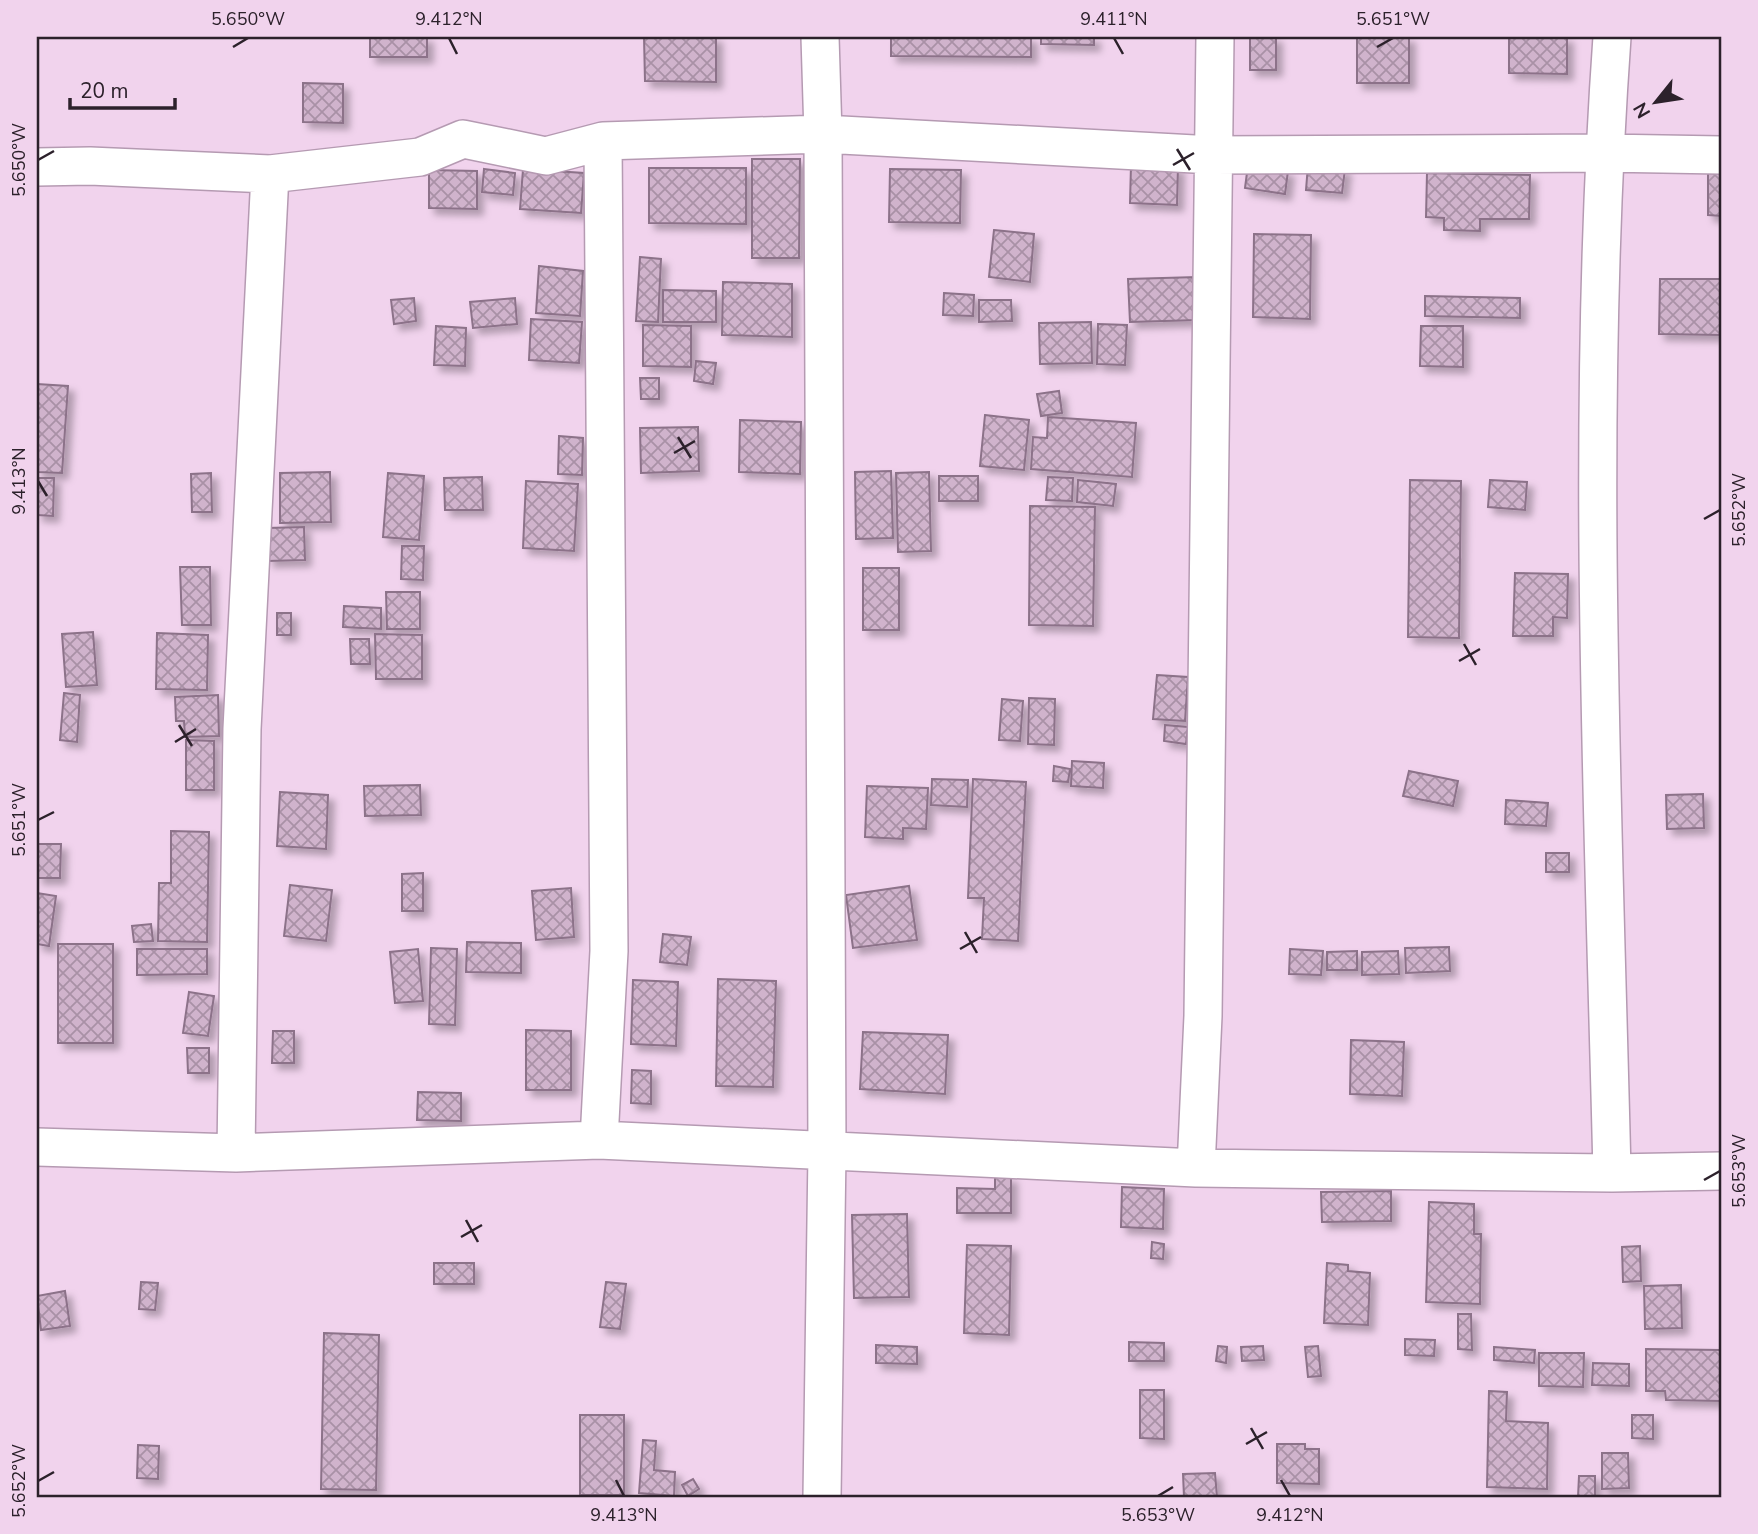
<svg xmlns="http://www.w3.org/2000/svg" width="1758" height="1534" font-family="'Nunito Sans',sans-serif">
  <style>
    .building { fill: url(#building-cross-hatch); stroke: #8c7289; stroke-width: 2; filter: url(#shadow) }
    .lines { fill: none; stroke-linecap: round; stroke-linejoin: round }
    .minor-casing { stroke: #b59ab2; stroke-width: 40 }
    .minor { stroke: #fff; stroke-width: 37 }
    .ticks { fill: none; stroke: #2c212b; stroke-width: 2.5 }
    .neatline { fill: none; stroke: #2c212b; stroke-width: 2.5 }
    .ticks-label { font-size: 18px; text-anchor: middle; fill: #2c212b }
  </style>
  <defs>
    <pattern id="building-cross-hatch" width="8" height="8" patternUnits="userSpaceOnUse" patternTransform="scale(1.75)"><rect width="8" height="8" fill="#d0b3cc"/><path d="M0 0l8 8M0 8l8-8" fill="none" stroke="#a991a6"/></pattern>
    <filter id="shadow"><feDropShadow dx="6" dy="6" stdDeviation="3.5" flood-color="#0004"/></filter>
  </defs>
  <rect width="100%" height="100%" fill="#f1d3ed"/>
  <path class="building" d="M370 37H427V57H370Z
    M644 37H716V82L645 81Z
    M891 37H1031V57L891 56Z
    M1041 37H1094V45L1041 44Z
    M1250 37H1276V70H1250Z
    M1357 37H1409V83H1357Z
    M1509 37H1567V74L1509 73Z
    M303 83 343 84V123L303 122Z
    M752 159H800L799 258H752Z
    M1131 165 1178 167 1177 205 1130 203Z
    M1248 165 1288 171 1285 194 1245 188Z
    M1308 165 1345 169 1342 193 1306 190Z
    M649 168H746V224L649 223Z
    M484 169 515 173 513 195 482 192Z
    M523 169 584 173 581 213 520 209Z
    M890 169 961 170 960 223 889 222Z
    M1708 169H1721V216L1708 215Z
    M429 170 477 171V209L429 208Z
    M1427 173 1530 175 1529 219H1480V231L1444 230V218L1426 217Z
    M994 230 1034 234 1030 282 989 277Z
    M1254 234 1311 235 1310 319 1253 317Z
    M640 257 661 259 658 322 636 321Z
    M539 266 583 271 580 316 536 313Z
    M1197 277 1198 320 1130 322 1128 279Z
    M1660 279H1721V335L1659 334Z
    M723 282 792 284V337L722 335Z
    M663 290 716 291V322H663Z
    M944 293 974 295 973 316 943 315Z
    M1425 296 1520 298V318L1425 316Z
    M414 298 416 321 394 324 391 300Z
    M515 298 517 324 473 328 470 302Z
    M979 300H1011L1012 321 979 322Z
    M531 319 582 322 579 363 529 360Z
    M1091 322 1092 363 1040 364 1039 323Z
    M1098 324 1127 325 1125 365 1097 364Z
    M643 325 691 326V367L643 366Z
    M436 326 466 328 465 366 434 365Z
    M1421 326H1463V367L1420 366Z
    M696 361 716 363 713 384 694 381Z
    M640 378H659V399H641Z
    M37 384 68 386 62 473 37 472Z
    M1059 391 1062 413 1041 416 1037 394Z
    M985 415 1029 420 1024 470 980 466Z
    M1048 417 1136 423 1132 477 1031 469 1033 437 1047 438Z
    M740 420 801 422 800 474 739 472Z
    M698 427 699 471 641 473 640 428Z
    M559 436 583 438 582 475 558 474Z
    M891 471 893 538 856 539 855 472Z
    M330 472 331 522 280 523V473Z
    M929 472 931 551 898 552 896 473Z
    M211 473 212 512H192L191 474Z
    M388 473 424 476 419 540 383 537Z
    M939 476H978V501H939Z
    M482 477 483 510H445L444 478Z
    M1048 477 1073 478 1072 501 1046 500Z
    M37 478H54L53 516 37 515Z
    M1078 480 1116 484 1113 506 1077 502Z
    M1410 480 1461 481 1459 638 1408 637Z
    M1490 480 1527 482 1525 510 1488 507Z
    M526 481 578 484 574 551 523 548Z
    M1030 506 1095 507 1093 626 1029 625Z
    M304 527 305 560 268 561 267 528Z
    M402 546H424L423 580 401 579Z
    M180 567H210L211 625H182Z
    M863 568H899V630H863Z
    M1515 573 1568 574 1567 618 1553 617V636H1513Z
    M386 592H420V629H387Z
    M344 606 381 608V629L343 627Z
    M277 613H291V635H277Z
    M93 632 97 685 66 687 62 634Z
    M157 633 208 635 207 690 156 689Z
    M375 634 422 635V679H376Z
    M350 639H369L370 664H351Z
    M1157 675 1188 677 1185 721 1153 719Z
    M64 693 80 695 77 742 60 740Z
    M218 695 219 736 185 737 184 721H176L175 697Z
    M1029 698 1055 699 1054 745 1028 744Z
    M1002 699 1023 701 1020 741 999 740Z
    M1165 725 1188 727 1186 744 1164 741Z
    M186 740 214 741V790H186Z
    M1072 761 1104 763 1103 788 1071 786Z
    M1054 766 1070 769 1068 782 1053 781Z
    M1409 771 1458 781 1453 806 1403 796Z
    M932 779 968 780 967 807 931 805Z
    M973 779 1026 782 1018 941 982 939 984 898H968Z
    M420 785 421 815 365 816 364 786Z
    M867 786 928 788 926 829 903 828V839L865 837Z
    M280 792 328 795 326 849 277 846Z
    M1703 794 1704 828 1667 829 1666 795Z
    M1506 800 1548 803 1546 826 1505 824Z
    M171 831 209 832 207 942 158 941 159 883H171Z
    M37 844H61L60 878H37Z
    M1546 853H1569V872H1546Z
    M423 873V911H402V874Z
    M290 885 332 890 326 941 284 936Z
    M909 886 917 940 853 948 846 895Z
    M571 888 574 937 536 940 532 891Z
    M37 893 56 896 49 946 37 944Z
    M151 924 153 941 134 942 132 926Z
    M663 934 691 937 687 965 660 962Z
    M467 942 521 943V973L466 972Z
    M58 944H113V1043H58Z
    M1449 947 1450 971 1406 973 1405 948Z
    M431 948 457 949 455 1025 429 1024Z
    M137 949H207V974L137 975Z
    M418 949 423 1001 395 1003 390 952Z
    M1290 949 1323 951 1321 975 1289 974Z
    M1357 951V970H1327V952Z
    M1398 951 1399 974 1362 975V952Z
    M718 979 776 981 773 1087 716 1086Z
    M633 980 678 982 676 1046 631 1044Z
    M189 992 214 996 208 1036 183 1033Z
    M526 1030 571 1031V1090H526Z
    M273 1031H294V1063H272Z
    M863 1032 948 1035 945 1094 860 1089Z
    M1351 1040 1404 1042 1402 1096 1350 1094Z
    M187 1048H209V1073H188Z
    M632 1070 651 1071V1104L631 1103Z
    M418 1092 461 1093V1121L417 1120Z
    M995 1177H1011V1213H957V1188L995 1189Z
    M1122 1187 1164 1189 1163 1229 1121 1227Z
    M1391 1191V1221L1322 1222 1321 1192Z
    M1429 1202 1474 1204V1234H1481L1480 1304 1426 1302Z
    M907 1214 909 1297 854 1298 852 1215Z
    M1152 1242 1164 1244 1163 1259 1151 1258Z
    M967 1245 1011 1246 1009 1335 964 1333Z
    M1640 1246 1641 1281 1623 1282 1622 1247Z
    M434 1263H474V1284H434Z
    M1327 1263 1348 1265V1271L1370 1273 1368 1325 1324 1323Z
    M141 1282 158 1283 155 1310 139 1309Z
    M606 1282 626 1284 620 1329 600 1327Z
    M1681 1285 1682 1328 1645 1329 1644 1286Z
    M65 1291 70 1326 41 1330 37 1296Z
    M1458 1314H1471L1472 1350 1458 1349Z
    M324 1333 379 1335 376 1490 321 1489Z
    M1405 1339 1435 1340 1434 1356 1405 1355Z
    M1129 1342 1164 1343V1361H1129Z
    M876 1345 917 1347V1364L876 1363Z
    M1218 1346 1227 1347 1226 1363 1216 1361Z
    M1263 1346 1264 1360 1242 1361 1241 1347Z
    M1318 1346 1321 1376 1308 1377 1305 1347Z
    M1494 1347 1535 1350 1534 1363 1494 1360Z
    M1646 1349 1721 1350V1401L1666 1400 1665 1391H1646Z
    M1539 1353H1584L1583 1387 1539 1386Z
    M1593 1363 1629 1364V1386L1592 1385Z
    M1140 1390H1164V1439L1140 1438Z
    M1489 1391 1507 1392 1506 1421 1548 1423 1547 1489 1487 1487Z
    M580 1415H624V1495H580Z
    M1632 1415H1653V1439L1632 1438Z
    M643 1440 656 1441 654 1470 675 1472 674 1496 639 1493Z
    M1277 1444H1305V1449H1319V1484L1277 1483Z
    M138 1445 159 1446 158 1479 137 1478Z
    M1602 1453H1628L1629 1488 1602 1489Z
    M1215 1473 1217 1497H1184L1183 1474Z
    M1579 1476H1595V1497H1578Z
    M693 1479 699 1489 688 1496 682 1485Z"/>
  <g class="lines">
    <defs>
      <path id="minor" d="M820 37 823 134 827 1152 822 1497
        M37 167 90 166 270 174 420 157 463 139 546 156 603 141 823 134 1213 155 1604 153 1721 155
        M599 1140 609 951 603 141
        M37 1147 236 1153 599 1140 1196 1168 1612 1173 1721 1171
        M236 1153 242 729 270 174
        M1196 1168 1203 1016 1215 37
        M1612 1173C1603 795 1585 415 1612 37"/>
    </defs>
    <use href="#minor" class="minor-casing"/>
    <use href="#minor" class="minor"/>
  </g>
  <path class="ticks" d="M449 38 457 54M1114 38 1123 54M233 47 248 38M1377 47 1393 38M1177 149 1190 170M38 160 54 151M1173 165 1194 153M678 437 691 458M674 453 695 441M38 481 47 496M1704 519 1720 510M1464 644 1476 665M1459 661 1480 649M179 725 192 746M175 742 196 729M38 820 54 812M965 932 977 953M960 949 981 937M1704 1180 1720 1171M466 1220 478 1242M461 1237 482 1225M1251 1428 1263 1449M1246 1444 1267 1432M616 1480 624 1496M1281 1480 1290 1496M38 1481 54 1472M1158 1496 1173 1487"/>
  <rect width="1758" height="1534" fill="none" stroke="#f1d3ed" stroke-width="77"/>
  <g transform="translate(1656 102) rotate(240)" stroke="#f1d3ed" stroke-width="5" paint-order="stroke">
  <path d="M0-5L12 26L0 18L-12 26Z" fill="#2c212b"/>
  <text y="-10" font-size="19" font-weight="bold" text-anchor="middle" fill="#2c212b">N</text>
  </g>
  <path d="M70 98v10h105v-10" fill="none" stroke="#2c212b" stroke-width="3.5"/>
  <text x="80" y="98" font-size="21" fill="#2c212b" stroke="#f1d3ed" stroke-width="5" paint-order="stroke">20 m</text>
  <rect x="38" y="38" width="1682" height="1458" class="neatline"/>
  <g class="ticks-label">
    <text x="248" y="25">5.650°W</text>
    <text x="449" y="25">9.412°N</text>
    <text x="1114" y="25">9.411°N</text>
    <text x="1393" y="25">5.651°W</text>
    <text transform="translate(19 160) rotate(-90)" y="6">5.650°W</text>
    <text transform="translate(19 481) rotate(-90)" y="6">9.413°N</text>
    <text transform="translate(1739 510) rotate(-90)" y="6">5.652°W</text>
    <text transform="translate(19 820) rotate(-90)" y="6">5.651°W</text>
    <text transform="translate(1739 1171) rotate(-90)" y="6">5.653°W</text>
    <text transform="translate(19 1481) rotate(-90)" y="6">5.652°W</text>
    <text x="624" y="1521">9.413°N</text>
    <text x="1158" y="1521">5.653°W</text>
    <text x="1290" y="1521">9.412°N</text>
  </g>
</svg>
